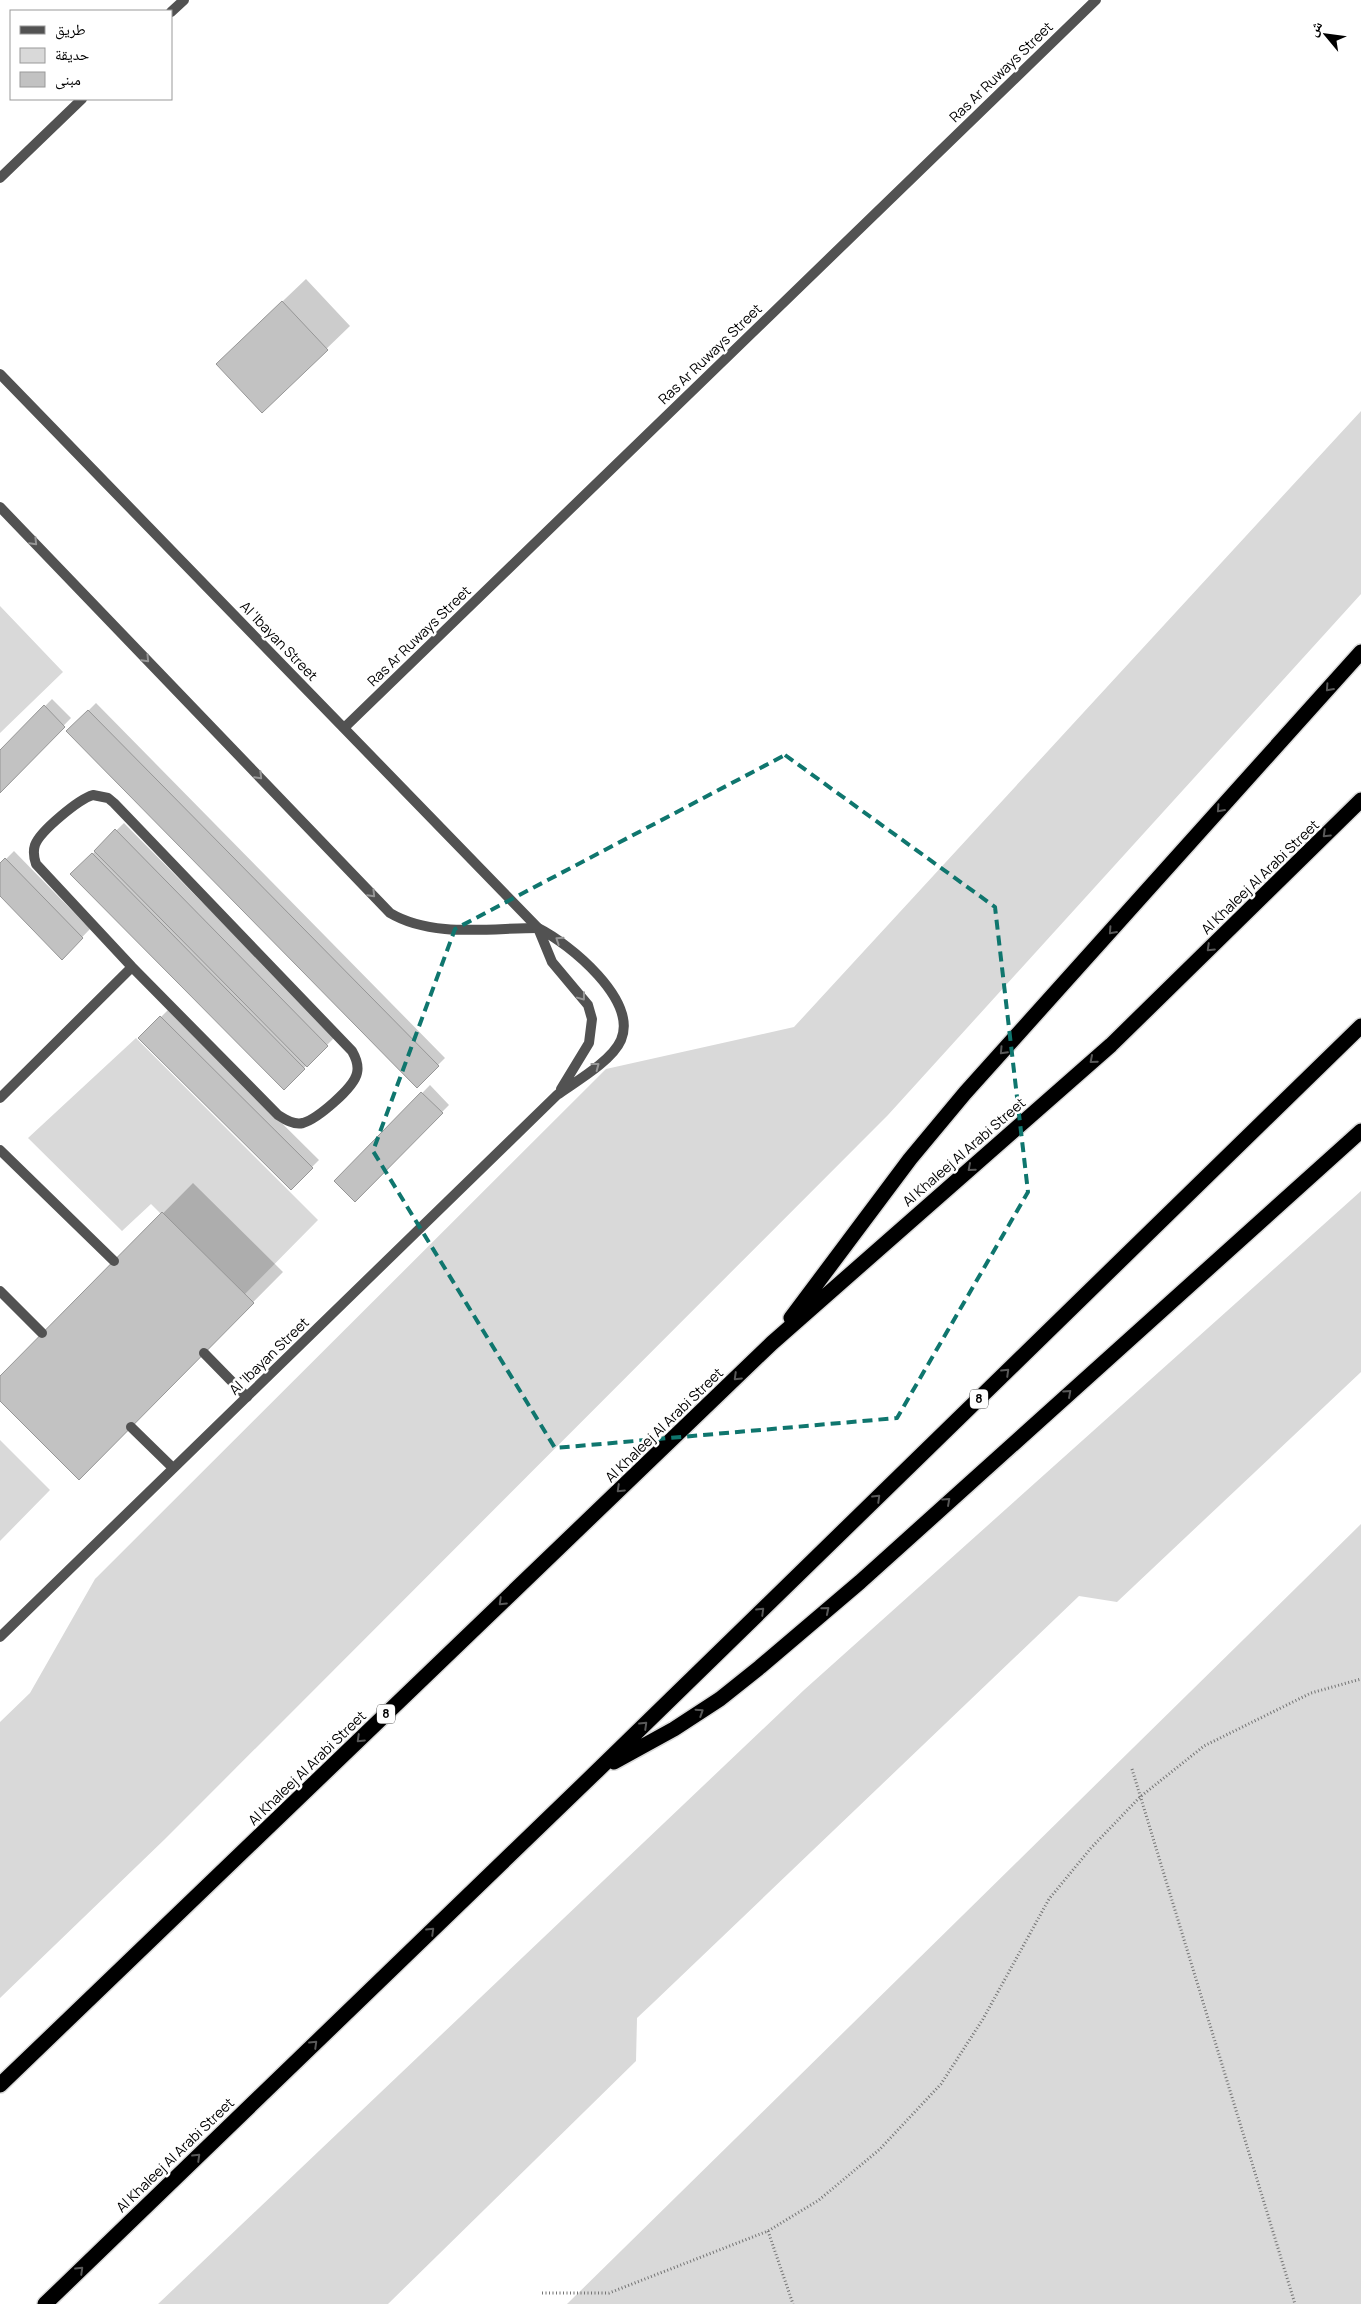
<svg xmlns="http://www.w3.org/2000/svg" width="1361" height="2304" font-family="Manrope,'Noto Naskh Arabic',sans-serif">
  <style>
    .green { fill: #d9d9d9 }
    .shadow { fill: #0003 }
    .building { fill: #c2c2c2; stroke: #969696 }
    .lines { fill: none; stroke-linecap: round; stroke-linejoin: round }
    .highway-casing { stroke: #dbdbdb; stroke-width: 18 }
    .path { stroke: #747474; stroke-width: 3; stroke-dasharray: 1 2.5; stroke-linecap: butt }
    .lane { stroke: #525252; stroke-width: 10 }
    .street { stroke: #525252; stroke-width: 10 }
    .highway { stroke: #000; stroke-width: 15 }
    .oneway { stroke: #979797 }
    .oneway2 { stroke: #595959 }
    .marked { fill: none; stroke: #0f766e; stroke-width: 4; stroke-dasharray: 10 6; stroke-linejoin: round }
    .labels { text-anchor: middle; stroke-width: 5; stroke-linejoin: round; paint-order: stroke }
    .shield { fill: #fff; stroke: #4c4c4c; stroke-width: 1 }
    .shield-label { font-size: 12px; font-weight: bold; fill: #000 }
    .street-label { font-size: 14px; fill: #000; stroke: #fff }
  </style>
  <rect width="100%" height="100%" fill="#fff"/>
  <path class="green" d="M1361 411V594L888 1115 165 1839 0 1998V1722L30 1693 95 1579 606 1069 794 1027Z
    M0 606 63 672 0 733Z
    M136 1038 318 1220 243 1296 151 1204 122 1231 28 1138Z
    M1361 1191V1372L1117 1602 1079 1596 654 2002 637 2018 636 2061 388 2304H158L804 1690Z
    M0 1440 50 1490 0 1541Z
    M1361 1524V2304H567Z"/>
  <path class="shadow" d="M306 279 350 326 262 411 241 341Z
    M52 699 71 718 0 791V752Z
    M96 703 445 1058 417 1086 68 731Z
    M124 823 335 1037 284 1088 72 874Z
    M14 851 90 929 62 958 0 894V865Z
    M168 1010 319 1160 291 1188 140 1038Z
    M430 1085 449 1105 355 1200 336 1181Z
    M193 1183 283 1272 79 1478 0 1399V1378Z"/>
  <path class="building" d="M282 301 328 350 262 413 216 364Z
    M44 705 65 727 0 793V750Z
    M88 710 439 1066 417 1088 66 731Z
    M115 829 328 1046 307 1067 94 851Z
    M92 853 305 1069 284 1090 70 874Z
    M5 858 83 938 62 960 0 896V863Z
    M160 1016 313 1168 291 1190 138 1038Z
    M421 1092 443 1113 355 1202 334 1181Z
    M162 1212 254 1303 79 1480 0 1401V1376Z"/>
  <g class="lines">
    <defs>
      <path id="highway" d="M791 1318 910 1159 965 1093 1361 652
        M614 1762 674 1729 720 1699 760 1667 860 1582 1361 1131
        M0 2085 772 1343 1111 1045 1361 800
        M45 2304 597 1771 1361 1026"/>
    </defs>
    <use href="#highway" class="highway-casing"/>
    <path class="path" d="M1132 1769 1295 2304
      M768 2231 793 2304
      M542 2293H609L768 2231 819 2200 880 2149 941 2084 983 2019 1049 1899 1091 1848 1140 1797 1204 1746 1311 1693 1361 1679"/>
    <path class="lane" d="M0 507 390 913C432 938 490 928 538 928
      M93 795 108 798 114 803 352 1051C356 1058 359 1065 357 1073 354 1088 317 1119 303 1123 294 1125 286 1120 278 1115L132 967 36 864C34 858 33 851 35 845 40 831 79 799 93 795Z
      M0 1098 132 967
      M0 1150 114 1261
      M0 1291 42 1333
      M204 1353 247 1397
      M131 1427 173 1468"/>
    <path class="street" d="M171 12 184 0
      M0 178 82 99
      M0 374 538 928C570 944 638 1000 621 1040 612 1061 575 1082 557 1095L0 1637
      M344 728 1096 0
      M538 928 552 962 588 1005 592 1019 589 1043 561 1089"/>
    <use href="#highway" class="highway"/>
  </g>
  <defs><path id="oneway-chevron" d="M-2-3.5L2.5 0L-2 3.5" fill="none" stroke-width="1.6" stroke-linecap="round" stroke-linejoin="round" transform="scale(1.25)"/></defs>
  <g class="oneway">
    <use href="#oneway-chevron" transform="translate(34 542) rotate(46)"/>
    <use href="#oneway-chevron" transform="translate(146 659) rotate(46)"/>
    <use href="#oneway-chevron" transform="translate(259 776) rotate(46)"/>
    <use href="#oneway-chevron" transform="translate(372 894) rotate(46)"/>
    <use href="#oneway-chevron" transform="translate(559 940) rotate(-146)"/>
    <use href="#oneway-chevron" transform="translate(582 997) rotate(53)"/>
    <use href="#oneway-chevron" transform="translate(596 1066) rotate(-37)"/>
  </g>
  <g class="oneway2">
    <use href="#oneway-chevron" transform="translate(1329 688) rotate(132)"/>
    <use href="#oneway-chevron" transform="translate(1220 809) rotate(132)"/>
    <use href="#oneway-chevron" transform="translate(1326 834) rotate(136)"/>
    <use href="#oneway-chevron" transform="translate(1112 931) rotate(132)"/>
    <use href="#oneway-chevron" transform="translate(1210 948) rotate(136)"/>
    <use href="#oneway-chevron" transform="translate(1003 1051) rotate(133)"/>
    <use href="#oneway-chevron" transform="translate(1093 1060) rotate(139)"/>
    <use href="#oneway-chevron" transform="translate(971 1168) rotate(139)"/>
    <use href="#oneway-chevron" transform="translate(1006 1372) rotate(-44)"/>
    <use href="#oneway-chevron" transform="translate(737 1377) rotate(136)"/>
    <use href="#oneway-chevron" transform="translate(1068 1393) rotate(-42)"/>
    <use href="#oneway-chevron" transform="translate(620 1489) rotate(136)"/>
    <use href="#oneway-chevron" transform="translate(877 1498) rotate(-44)"/>
    <use href="#oneway-chevron" transform="translate(947 1501) rotate(-42)"/>
    <use href="#oneway-chevron" transform="translate(502 1602) rotate(136)"/>
    <use href="#oneway-chevron" transform="translate(826 1610) rotate(-40)"/>
    <use href="#oneway-chevron" transform="translate(761 1611) rotate(-44)"/>
    <use href="#oneway-chevron" transform="translate(700 1712) rotate(-33)"/>
    <use href="#oneway-chevron" transform="translate(644 1725) rotate(-44)"/>
    <use href="#oneway-chevron" transform="translate(360 1739) rotate(136)"/>
    <use href="#oneway-chevron" transform="translate(431 1931) rotate(-44)"/>
    <use href="#oneway-chevron" transform="translate(314 2044) rotate(-44)"/>
    <use href="#oneway-chevron" transform="translate(197 2157) rotate(-44)"/>
    <use href="#oneway-chevron" transform="translate(80 2270) rotate(-44)"/>
  </g>
  <path class="marked" d="M785 755 995 907 1028 1192 897 1418 555 1448 373 1151 455 929Z"/>
  <g class="labels">
    <g class="shield">
      <rect x="970" y="1389.5" width="18" height="19" rx="4"/>
      <rect x="377" y="1704.5" width="18" height="19" rx="4"/>
    </g>
    <g class="shield-label">
      <text x="979" y="1403">8</text>
      <text x="386" y="1718">8</text>
    </g>
    <g class="street-label">
      <text transform="translate(1001 72) rotate(-44)" y="5">Ras Ar Ruways Street</text>
      <text transform="translate(710 354) rotate(-44)" y="5">Ras Ar Ruways Street</text>
      <text transform="translate(419 636) rotate(-44)" y="5">Ras Ar Ruways Street</text>
      <text transform="translate(279 641) rotate(46)" y="5">Al 'Ibayan Street</text>
      <text transform="translate(1260 877) rotate(-44)" y="5">Al Khaleej Al Arabi Street</text>
      <text transform="translate(964 1152) rotate(-41)" y="5">Al Khaleej Al Arabi Street</text>
      <text transform="translate(269 1356) rotate(-44)" y="5">Al 'Ibayan Street</text>
      <text transform="translate(664 1425) rotate(-44)" y="5">Al Khaleej Al Arabi Street</text>
      <text transform="translate(307 1768) rotate(-44)" y="5">Al Khaleej Al Arabi Street</text>
      <text transform="translate(175 2155) rotate(-44)" y="5">Al Khaleej Al Arabi Street</text>
    </g>
  </g>
  <rect x="10" y="10" width="162" height="90" fill="#ffffff" stroke="#999999"/>
  <rect x="20" y="26" width="25" height="8" fill="#525252" stroke="#999999"/>
  <text x="55" y="35" font-size="15" fill="#000000">طريق</text>
  <rect x="20" y="48" width="25" height="15" fill="#d9d9d9" stroke="#999999"/>
  <text x="55" y="60" font-size="15" fill="#000000">حديقة</text>
  <rect x="20" y="72" width="25" height="15" fill="#c2c2c2" stroke="#999999"/>
  <text x="55" y="85" font-size="15" fill="#000000">مبنى</text>
  <g transform="translate(1326 35) rotate(299)" stroke="#ffffff" stroke-width="4" paint-order="stroke">
  <path d="M0-4L9 19L0 12L-9 19Z" fill="#000000"/>
  <text y="-8" font-size="14" font-weight="bold" text-anchor="middle" fill="#000000">ش</text>
  </g>
</svg>
